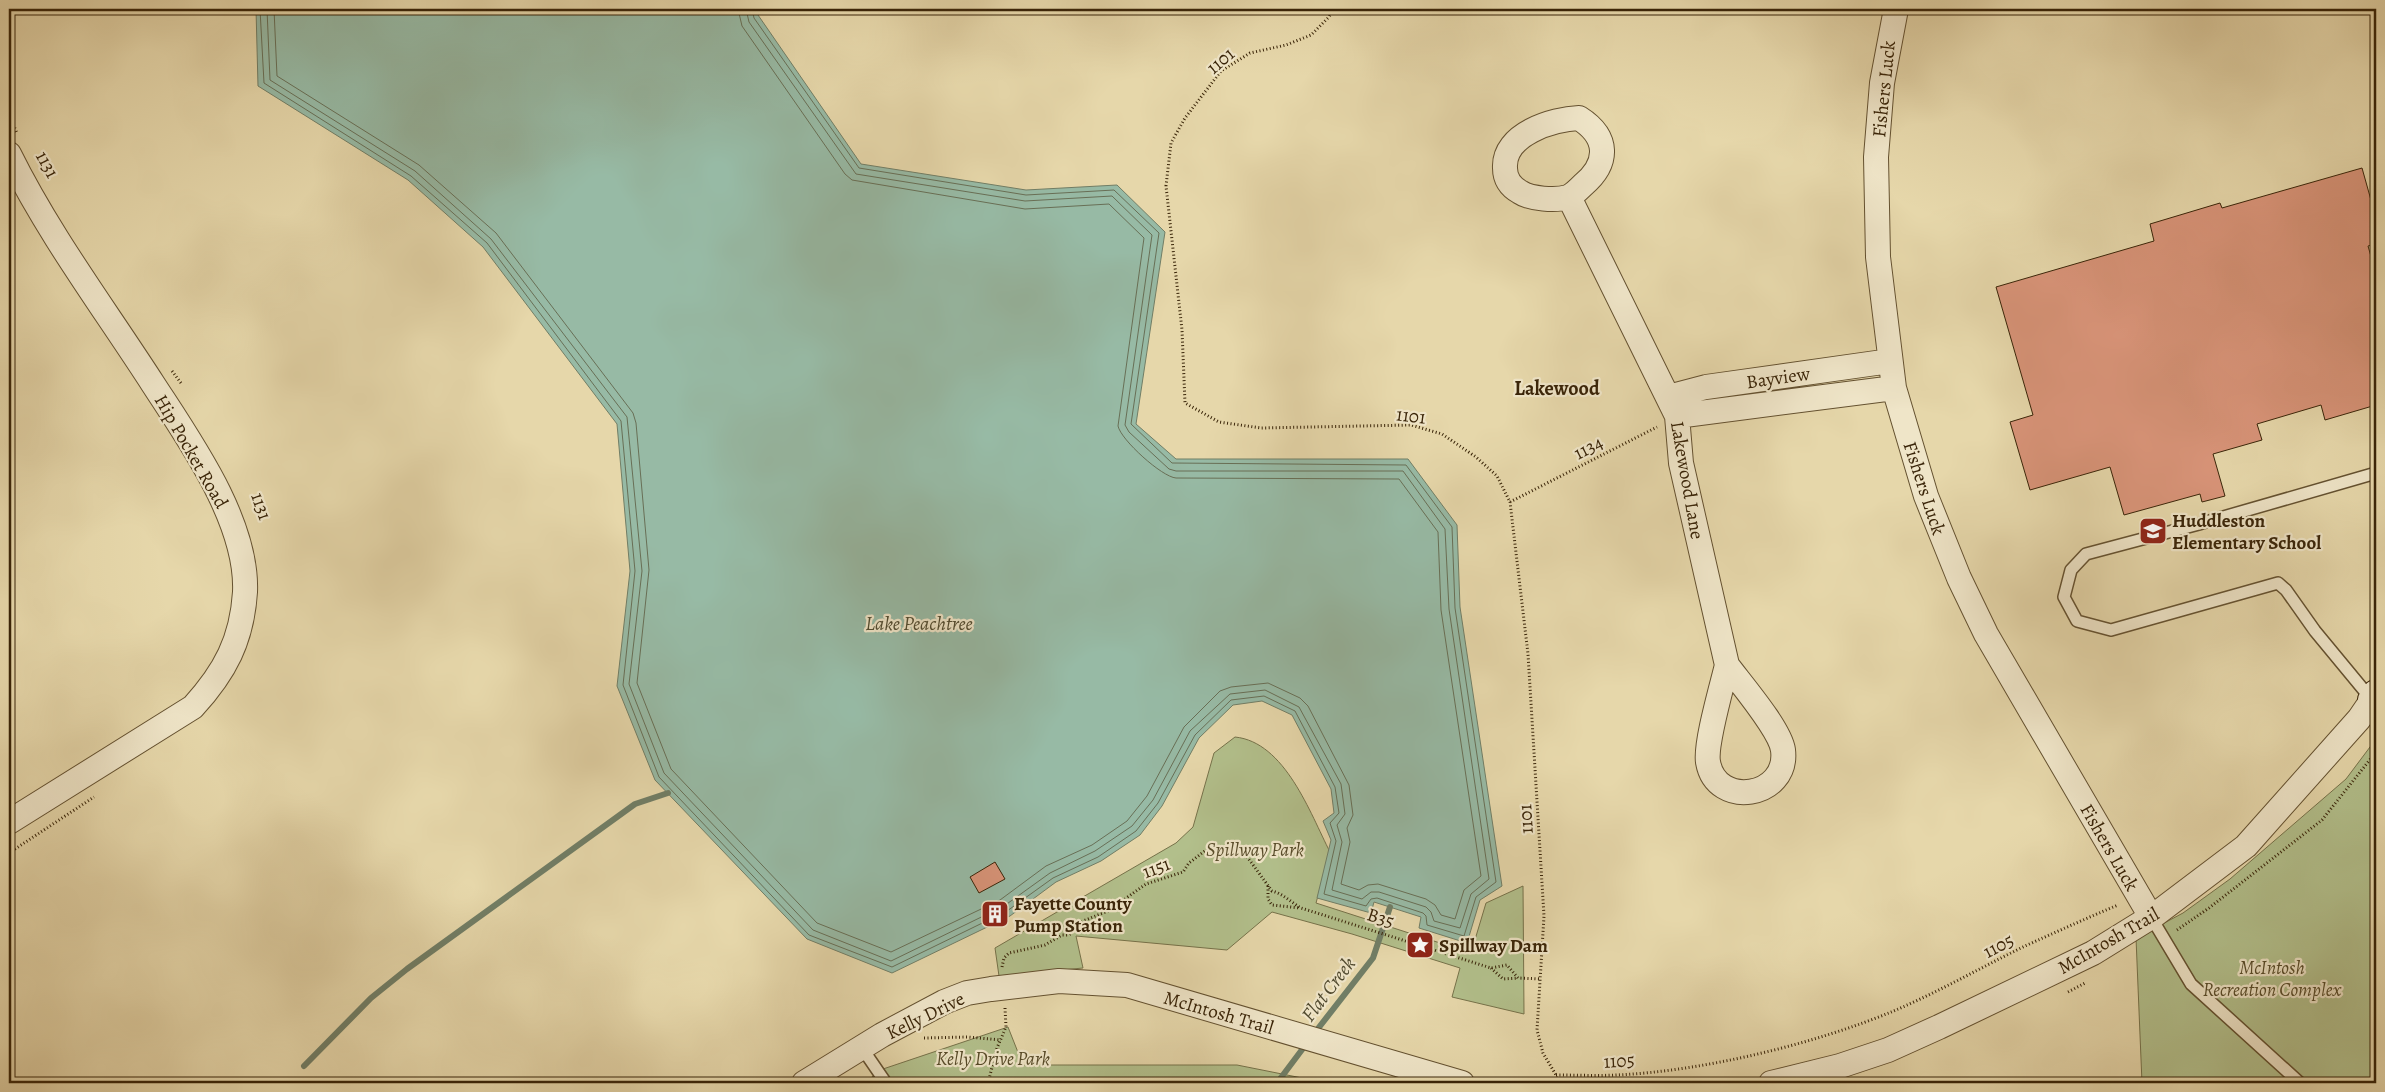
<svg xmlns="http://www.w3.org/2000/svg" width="2385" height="1092" font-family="Alegreya,serif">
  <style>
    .green { fill: #b2bf8b; stroke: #76724a }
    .water { fill: #97baa5; stroke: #717e66 }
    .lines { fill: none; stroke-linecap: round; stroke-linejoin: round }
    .shore { stroke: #686f56; stroke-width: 1 }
    .stream { stroke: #717e66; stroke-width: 6 }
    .building { fill: #d99479; stroke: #392408 }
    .lane-casing { stroke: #645130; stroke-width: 14 }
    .street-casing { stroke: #645130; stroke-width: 26 }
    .secondary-casing { stroke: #392408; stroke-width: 30 }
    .path { stroke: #392408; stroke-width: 3; stroke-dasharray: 1 2.5; stroke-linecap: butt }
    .lane { stroke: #efe5c8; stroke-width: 11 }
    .street { stroke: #efe5c8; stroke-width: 24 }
    .secondary { stroke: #efe5c8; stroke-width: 28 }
    .labels { text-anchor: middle; stroke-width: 4.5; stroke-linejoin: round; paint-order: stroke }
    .street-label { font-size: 19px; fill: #392408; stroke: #efe5c8 }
    .poi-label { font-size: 19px; font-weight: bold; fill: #392408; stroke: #efe5c8; text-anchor: start }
    .park-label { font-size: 19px; font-style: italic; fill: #574b29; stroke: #efe5c8 }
    .neighbourhood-label { font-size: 20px; font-weight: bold; fill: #392408; stroke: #efe5c8 }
    .water-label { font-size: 20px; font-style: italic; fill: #504a2f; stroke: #efe5c8 }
  </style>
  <rect width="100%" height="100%" fill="#e6d7aa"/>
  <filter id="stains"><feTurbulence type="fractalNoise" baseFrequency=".004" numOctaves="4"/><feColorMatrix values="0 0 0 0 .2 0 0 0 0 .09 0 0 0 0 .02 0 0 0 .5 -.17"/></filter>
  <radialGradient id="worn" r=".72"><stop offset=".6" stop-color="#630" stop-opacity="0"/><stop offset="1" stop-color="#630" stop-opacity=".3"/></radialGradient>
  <path class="green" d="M1235 737C1285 742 1310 813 1330 852L1316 903 1471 953 1486 903 1523 886 1524 1014 1452 997 1460 968 1352 934 1272 912 1227 950 1076 936 1083 968 999 976 995 948 1176 843 1193 827 1214 753Z
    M2376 739V1083H2142L2136 938 2183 913 2230 879 2346 779Z
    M1008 1027 1023 1065H1237L1327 1083H865L880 1070Z"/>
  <path class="water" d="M256 9H757L758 15 861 164 1026 190 1117 185 1165 232 1136 424 1176 459H1408L1457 525 1460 607 1502 886 1480 900 1467 943 1419 928 1421 917 1374 902 1371 913 1317 898 1331 840 1323 821 1334 813 1331 789 1292 715 1262 701 1233 705 1199 738 1162 806 1140 835 1101 861 1056 882 1010 916 892 973 807 939 655 780 617 686 630 571 617 424 483 247 408 180 258 86Z"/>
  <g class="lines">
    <path class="shore" d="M260 9 264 83 411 176 487 243 621 421 635 571 623 685 659 777 809 935 892 967 1007 911 1053 878 1098 857 1136 831 1158 803 1195 735 1231 700 1264 696 1295 711 1335 787 1339 813 1330 823 1336 841 1324 894 1366 906 1371 899 1377 898 1423 913 1426 916 1427 925 1464 936 1476 897 1496 882 1455 608 1452 527 1406 465 1172 463 1131 424 1159 233 1114 190 1026 195 859 168 754 18 752 9
      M267 9 270 80 415 171 491 239 627 417 642 571 629 684 664 773 813 930 891 961 1004 906 1050 873 1095 851 1132 826 1153 800 1190 731 1230 694 1265 690 1299 707 1341 784 1345 814 1337 825 1342 842 1332 890 1362 899 1371 892H1379L1426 907 1431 912 1434 921 1460 928 1471 894 1489 879 1449 609 1445 529 1403 471H1176L1169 469 1129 432 1125 425 1152 235 1112 196 1025 201 856 174 749 22 746 9
      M274 9 277 76 419 165 496 233 633 413 636 423 649 570 637 683 671 769 817 923 891 952 1000 900 1046 866 1092 845 1127 821 1147 796 1184 727 1220 691 1231 687 1268 683 1300 698 1308 706 1349 785 1353 815 1347 828 1350 842 1341 884 1359 890 1368 885 1378 884 1426 899 1435 905 1441 915 1455 919 1464 890 1481 876 1441 610 1438 532 1399 479 1176 478C1162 477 1121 440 1118 426L1144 238 1109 204 1025 209 852 180 845 174 742 26 738 9"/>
    <path class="stream" d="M1313 1035 1373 958 1390 907
      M304 1066 371 998 407 969 635 804 668 793
      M1277 1083 1307 1043"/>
  </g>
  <path class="building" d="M2362 168 2376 218V244L2368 246 2376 274V405L2325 420 2321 405 2257 424 2262 440 2213 454 2225 496 2202 502 2200 494 2124 515 2110 467 2030 490 2010 422 2033 415 1996 287 2154 241 2150 224 2220 203 2222 208Z
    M995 862 1005 879 979 893 970 877Z"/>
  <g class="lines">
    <defs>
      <path id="lane" d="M2372 700 2315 631 2286 590 2278 583 2111 630 2077 621 2064 597 2071 570 2086 554 2199 524 2376 473
        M2151 917 2191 984 2300 1083
        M862 1048 886 1083"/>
      <path id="street" d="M1896 9 1882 83 1876 157 1878 257 1894 388 1926 496 1959 578 1986 634 2151 917
        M1579 118C1609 137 1609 163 1583 185 1579 189 1573 195 1568 197 1556 201 1530 199 1520 192 1511 187 1505 179 1505 168 1503 134 1553 119 1579 118Z
        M9 154C49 235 104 308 153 384 190 441 248 522 245 592 242 640 225 672 193 707L9 822
        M1569 197 1677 416 1681 463 1727 665
        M1668 397 1706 387 1890 361
        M1677 416 1894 388
        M1727 665C1741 684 1780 729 1783 750 1789 798 1716 809 1708 762 1705 744 1722 686 1727 665Z
        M804 1083 882 1035 944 1002 967 993 991 989 1059 981 1127 985 1462 1083
        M1771 1083 1840 1066 1888 1050 1939 1027 2093 953 2156 914 2246 846 2359 719 2372 700"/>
      <path id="secondary" d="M2372 700 2376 694"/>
    </defs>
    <use href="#lane" class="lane-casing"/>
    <use href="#street" class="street-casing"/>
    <use href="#secondary" class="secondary-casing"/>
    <path class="path" d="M1333 9 1329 17 1311 35 1286 45 1250 53 1221 71 1185 118 1171 143 1166 186 1182 330 1185 403 1219 422 1261 428 1411 425 1442 434 1476 457 1497 476 1510 502 1528 654 1544 916 1537 1030 1543 1053 1556 1075 1558 1083
      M9 115 17 133
      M172 371 181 383
      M1510 502 1657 427
      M9 853 94 797
      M1268 886V899L1272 905 1300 908
      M2177 930 2209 908 2322 820 2376 752
      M1002 967 1004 958 1009 953 1045 945 1062 935H1069L1083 921 1108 911 1146 884 1183 872 1189 863 1206 850 1221 848 1235 850 1248 858 1272 891C1282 893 1292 903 1301 908L1491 968 1507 965 1518 978 1541 979
      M1491 968 1503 979 1518 978
      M2068 992 2085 983
      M924 1038 968 1037 1001 1040
      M1556 1075C1576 1075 1597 1076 1617 1075 1704 1071 1815 1044 1896 1010 1940 991 1982 967 2025 946 2056 932 2087 918 2118 905
      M988 1083 997 1048 1006 1027 1005 1008"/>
    <use href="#lane" class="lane"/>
    <use href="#street" class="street"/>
    <use href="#secondary" class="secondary"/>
  </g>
  <defs>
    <symbol id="school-square" viewBox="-11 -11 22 22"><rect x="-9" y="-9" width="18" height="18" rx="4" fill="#8f2418" stroke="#efe5c8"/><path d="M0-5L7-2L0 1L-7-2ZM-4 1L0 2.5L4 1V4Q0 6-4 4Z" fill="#fff"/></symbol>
    <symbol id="building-square" viewBox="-11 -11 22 22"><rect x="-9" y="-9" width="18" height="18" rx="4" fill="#8f2418" stroke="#efe5c8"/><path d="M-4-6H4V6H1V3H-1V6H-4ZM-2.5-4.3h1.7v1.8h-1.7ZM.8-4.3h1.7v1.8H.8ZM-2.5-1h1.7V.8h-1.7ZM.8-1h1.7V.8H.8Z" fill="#fff"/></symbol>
    <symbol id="sight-square" viewBox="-11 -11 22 22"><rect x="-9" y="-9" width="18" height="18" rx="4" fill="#8f2418" stroke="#efe5c8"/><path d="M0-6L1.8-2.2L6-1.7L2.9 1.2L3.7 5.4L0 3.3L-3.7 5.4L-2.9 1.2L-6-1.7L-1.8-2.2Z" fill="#fff"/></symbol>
  </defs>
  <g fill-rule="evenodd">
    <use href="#school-square" x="2137" y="515" width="32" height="32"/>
    <use href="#building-square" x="979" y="898" width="32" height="32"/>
    <use href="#sight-square" x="1404" y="929" width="32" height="32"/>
  </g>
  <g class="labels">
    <g class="street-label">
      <text transform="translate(1220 60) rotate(-40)" y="7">1101</text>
      <text transform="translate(1883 89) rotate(-84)" y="7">Fishers Luck</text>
      <text transform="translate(48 164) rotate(61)" y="7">1131</text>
      <text transform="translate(1778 377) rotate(-8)" y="7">Bayview</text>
      <text transform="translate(1411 415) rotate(7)" y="7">1101</text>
      <text transform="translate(1588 447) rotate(-27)" y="7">1134</text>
      <text transform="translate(192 451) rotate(60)" y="7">Hip Pocket Road</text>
      <text transform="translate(1688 480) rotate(80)" y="7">Lakewood Lane</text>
      <text transform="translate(1925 488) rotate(72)" y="7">Fishers Luck</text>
      <text transform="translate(262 506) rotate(71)" y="7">1131</text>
      <text transform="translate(1525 819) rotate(-93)" y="7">1101</text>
      <text transform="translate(2110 847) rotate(60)" y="7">Fishers Luck</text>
      <text transform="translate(1156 867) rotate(-21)" y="7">1151</text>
      <text transform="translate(1381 917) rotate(18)" y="7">B35</text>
      <text transform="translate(2108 940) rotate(-30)" y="7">McIntosh Trail</text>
      <text transform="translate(1998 945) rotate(-28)" y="7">1105</text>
      <text transform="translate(1219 1012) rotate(16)" y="7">McIntosh Trail</text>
      <text transform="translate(925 1015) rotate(-26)" y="7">Kelly Drive</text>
      <text transform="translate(1619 1060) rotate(-4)" y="7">1105</text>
    </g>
    <g class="poi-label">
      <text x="2172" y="527">Huddleston<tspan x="2172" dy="22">Elementary School</tspan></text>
      <text x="1014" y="910">Fayette County<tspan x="1014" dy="22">Pump Station</tspan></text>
      <text x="1439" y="952">Spillway Dam</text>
    </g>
    <g class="park-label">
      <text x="1255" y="856">Spillway Park</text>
      <text x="2272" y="974">McIntosh<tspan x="2272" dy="22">Recreation Complex</tspan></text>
      <text x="993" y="1065">Kelly Drive Park</text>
    </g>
    <g class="neighbourhood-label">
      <text x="1557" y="395">Lakewood</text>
    </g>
    <g class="water-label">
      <text x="919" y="630">Lake Peachtree</text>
      <text transform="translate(1328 989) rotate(-53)" y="7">Flat Creek</text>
    </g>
  </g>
  <rect width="2385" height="1092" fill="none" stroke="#e6d7aa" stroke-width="30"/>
  <rect x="10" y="10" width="2365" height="1072" fill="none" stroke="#392408" stroke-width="2.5"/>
  <rect x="15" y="15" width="2355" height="1062" fill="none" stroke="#392408"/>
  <rect width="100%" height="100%" filter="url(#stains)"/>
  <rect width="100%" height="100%" fill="url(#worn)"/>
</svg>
